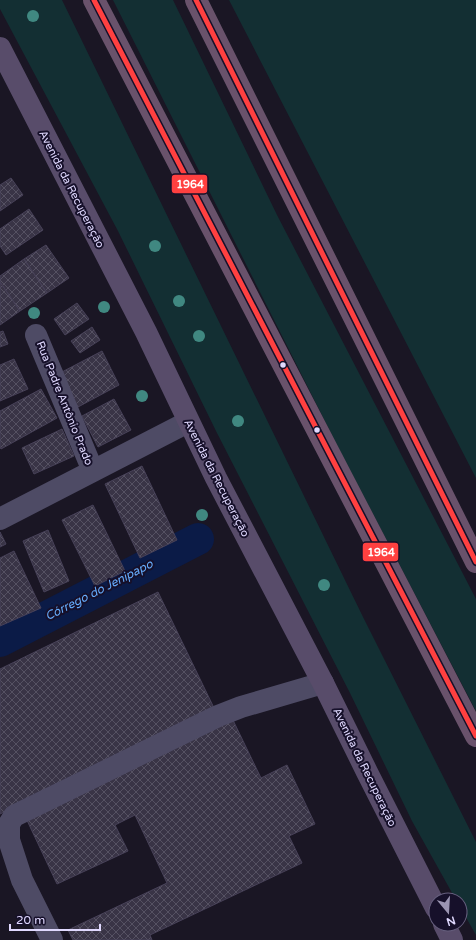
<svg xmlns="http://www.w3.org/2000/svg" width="476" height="940" font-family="'Varela Round',sans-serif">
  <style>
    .green { fill: #132f33 }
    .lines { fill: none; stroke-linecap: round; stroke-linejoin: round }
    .canal { stroke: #0b1b47; stroke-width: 32 }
    .building { fill: url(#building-cross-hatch); stroke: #474158 }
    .minor { stroke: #4e4b65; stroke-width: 22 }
    .major { stroke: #584c6a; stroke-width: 22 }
    .highway { stroke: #69526b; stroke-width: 22 }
    .bus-1-casing { stroke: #16102a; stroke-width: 8 }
    .bus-1 { stroke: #ff4040; stroke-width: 5 }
    .tree { fill: #408881 }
    .bus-dot { fill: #e0d9ff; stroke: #16102a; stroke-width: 1.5 }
    .labels { text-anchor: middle; stroke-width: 4; stroke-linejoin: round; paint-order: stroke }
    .street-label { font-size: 11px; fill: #e0d9ff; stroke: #16102a }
    .water-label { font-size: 12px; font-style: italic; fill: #67aeff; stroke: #16102a }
    .line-badge { stroke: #16102a; stroke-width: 1.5 }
    .badge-label { font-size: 11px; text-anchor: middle; font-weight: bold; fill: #fff }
  </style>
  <defs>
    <pattern id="building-cross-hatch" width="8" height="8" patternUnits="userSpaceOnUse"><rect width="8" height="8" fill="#393446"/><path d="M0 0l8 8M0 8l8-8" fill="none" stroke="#555162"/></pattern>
  </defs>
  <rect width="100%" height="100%" fill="#1a1624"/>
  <path class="green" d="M0 0H62L363 617 476 842V935L460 907V900H456L412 821 350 693 217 433 118 231 0 9Z
    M113 0H173L277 215 476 599V711L340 451Z
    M229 0H476V478Z"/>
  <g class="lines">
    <path class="canal" d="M0 641 198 539"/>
  </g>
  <path class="building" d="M11 178 23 195 0 211V185Z
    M29 209 43 230 6 255 0 246V229Z
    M46 245 69 278 47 293 24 259Z
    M24 259 47 293 20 311 0 282V276Z
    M0 282 20 311 0 325Z
    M77 303 89 319 65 335 54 319Z
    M92 327 100 340 80 353 71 341Z
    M3 331 8 344 0 347V332Z
    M102 351 119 385 78 407 60 373Z
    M14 359 28 389 0 401V365Z
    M41 389 57 418 1 449 0 447V411Z
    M114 399 131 430 98 447 82 416Z
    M62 429 74 456 34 474 22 448Z
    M142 466 177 540 140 558 105 484Z
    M93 505 125 571 95 586 62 520Z
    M48 530 69 581 44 592 23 541Z
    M0 532 6 544 0 547Z
    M14 551 41 608 0 626V558Z
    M158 592 215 710 0 814V669Z
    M231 716 261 778 287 765 315 824 289 836 302 863 150 935 152 940H73L68 930 167 883 135 815 115 825 128 851 57 884 24 814Z"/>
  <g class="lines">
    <path class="minor" d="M36 335 93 471
      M0 519 188 422
      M52 940 22 880 9 840V824L14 816 218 716 241 707 323 683"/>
    <path class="major" d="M0 48 146 332 216 478 323 683 367 772 436 908
      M444 924 452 940"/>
    <path class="highway" d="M94 0 476 736
      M196 0 476 562"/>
    <defs>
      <path id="bus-1" d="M94 0 476 736
        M196 0 476 562"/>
    </defs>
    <use href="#bus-1" class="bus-1-casing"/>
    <use href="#bus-1" class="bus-1"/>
  </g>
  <g class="tree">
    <circle cx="33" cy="16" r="6"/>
    <circle cx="155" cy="246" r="6"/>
    <circle cx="179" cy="301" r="6"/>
    <circle cx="104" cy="307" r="6"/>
    <circle cx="34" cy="313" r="6"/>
    <circle cx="199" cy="336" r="6"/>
    <circle cx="142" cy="396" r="6"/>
    <circle cx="238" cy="421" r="6"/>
    <circle cx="202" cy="515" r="6"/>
    <circle cx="324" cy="585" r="6"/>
  </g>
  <g class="bus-dot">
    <circle cx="283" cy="365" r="3.5"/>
    <circle cx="317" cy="430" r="3.5"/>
  </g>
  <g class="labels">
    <g class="street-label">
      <text transform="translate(72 189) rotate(63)" y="4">Avenida da Recuperação</text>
      <text transform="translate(65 403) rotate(68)" y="4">Rua Padre Antônio Prado</text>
      <text transform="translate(217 478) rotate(63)" y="4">Avenida da Recuperação</text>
      <text transform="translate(365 767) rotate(64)" y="4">Avenida da Recuperação</text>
    </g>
    <g class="water-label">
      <text transform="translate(99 590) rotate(-27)" y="4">Córrego do Jenipapo</text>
    </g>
  </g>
  <g class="line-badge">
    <rect x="171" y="174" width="37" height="20" rx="4" fill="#ff4040"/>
    <rect x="362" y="542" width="37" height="20" rx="4" fill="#ff4040"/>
  </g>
  <g class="badge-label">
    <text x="190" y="188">1964</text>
    <text x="381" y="556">1964</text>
  </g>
  <g transform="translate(448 912) rotate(162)"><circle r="19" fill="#16102a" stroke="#67607f"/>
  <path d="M0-3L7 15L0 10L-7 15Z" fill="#9b95b2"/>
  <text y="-6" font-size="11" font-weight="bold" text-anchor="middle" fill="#e0d9ff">N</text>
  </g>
  <path d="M10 924v6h90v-6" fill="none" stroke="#e0d9ff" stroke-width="2"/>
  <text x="16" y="924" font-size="12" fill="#e0d9ff" stroke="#16102a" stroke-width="3" paint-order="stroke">20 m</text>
</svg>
